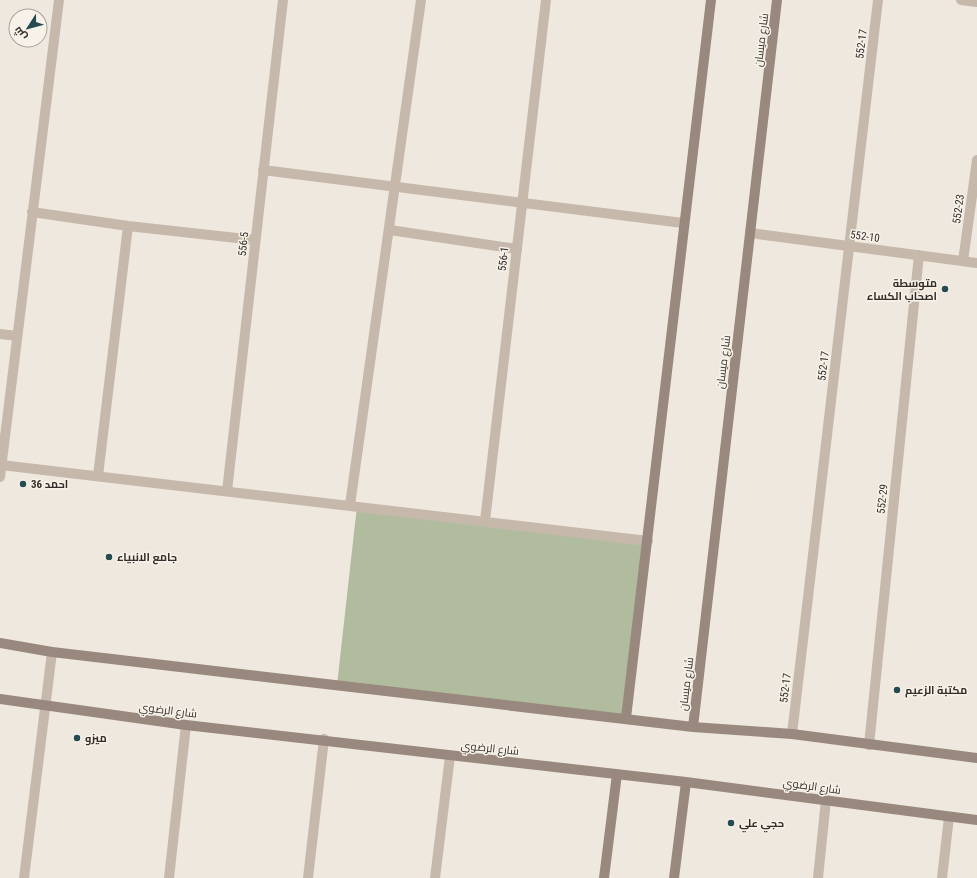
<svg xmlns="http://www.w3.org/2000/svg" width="977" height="878" font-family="'Roboto Condensed',Cairo,sans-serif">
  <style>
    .green { fill: #b1bc9f }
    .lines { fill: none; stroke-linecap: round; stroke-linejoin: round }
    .lane { stroke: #c6b9ab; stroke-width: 10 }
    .street { stroke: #c6b9ab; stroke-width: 10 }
    .secondary { stroke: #99887d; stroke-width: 10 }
    .poi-dot { fill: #244b50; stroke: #f7f2e9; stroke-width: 1.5 }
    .labels { text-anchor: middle; stroke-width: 3; stroke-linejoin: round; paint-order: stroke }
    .street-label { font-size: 11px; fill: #342d29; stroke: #f7f2e9 }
    .poi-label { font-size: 11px; font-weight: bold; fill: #342d29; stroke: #f7f2e9; text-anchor: start }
  </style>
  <rect width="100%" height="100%" fill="#efe8de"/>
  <path class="green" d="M357 506 648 541 626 718 337 685Z"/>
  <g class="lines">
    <path class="lane" d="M390 230 517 249"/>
    <path class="street" d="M961 0 977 2
      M263 170 683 223
      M32 212 128 226 255 240
      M750 233 977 263
      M963 261 977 160
      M0 334 17 336
      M1 465 648 541
      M98 476 128 226
      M0 477 59 0
      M227 491 283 0
      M350 505 421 0
      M485 521 546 0
      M792 734 878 0
      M869 745 919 255
      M24 878 52 652
      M169 878 186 725
      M308 878 324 739
      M435 878 450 756
      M818 878 826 800
      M942 878 949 817"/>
    <path class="secondary" d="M0 643 52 652 693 727 792 734 977 758
      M0 699 186 725 686 782 977 820
      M626 718 711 0
      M693 727 777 0
      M604 878 617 774
      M674 878 686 782"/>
  </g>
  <g class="poi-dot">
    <circle cx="945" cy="289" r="4"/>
    <circle cx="23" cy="484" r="4"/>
    <circle cx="109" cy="557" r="4"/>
    <circle cx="897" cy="690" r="4"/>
    <circle cx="77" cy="738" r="4"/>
    <circle cx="731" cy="823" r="4"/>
  </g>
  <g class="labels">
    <g class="street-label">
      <text transform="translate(761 40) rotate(-83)" y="4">شارع ميسان</text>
      <text transform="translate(861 44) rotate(-83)" y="4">552-17</text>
      <text transform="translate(958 209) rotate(-82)" y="4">552-23</text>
      <text transform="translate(865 236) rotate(8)" y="4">552-10</text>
      <text transform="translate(243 244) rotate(-84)" y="4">556-5</text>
      <text transform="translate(503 259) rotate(-83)" y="4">556-1</text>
      <text transform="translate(723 362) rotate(-83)" y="4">شارع ميسان</text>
      <text transform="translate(823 366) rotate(-83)" y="4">552-17</text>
      <text transform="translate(882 499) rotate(-84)" y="4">552-29</text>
      <text transform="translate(686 684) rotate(-83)" y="4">شارع ميسان</text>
      <text transform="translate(785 688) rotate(-83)" y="4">552-17</text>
      <text transform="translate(168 710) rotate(7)" y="4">شارع الرضوي</text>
      <text transform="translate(490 748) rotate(6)" y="4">شارع الرضوي</text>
      <text transform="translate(812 786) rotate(8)" y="4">شارع الرضوي</text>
    </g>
    <g class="poi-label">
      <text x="937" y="287" text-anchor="end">متوسطة<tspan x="937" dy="13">اصحاب الكساء</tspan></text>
      <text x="31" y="488">احمد 36</text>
      <text x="117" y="561">جامع الانبياء</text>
      <text x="905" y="694">مكتبة الزعيم</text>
      <text x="85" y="742">ميزو</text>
      <text x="739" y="827">حجي علي</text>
    </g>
  </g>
  <g transform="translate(28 28) rotate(234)"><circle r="19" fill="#f7f2e9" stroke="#a9a39c"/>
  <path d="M0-3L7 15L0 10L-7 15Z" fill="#244b50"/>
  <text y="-6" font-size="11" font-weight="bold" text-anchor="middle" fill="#342d29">ش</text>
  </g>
</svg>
